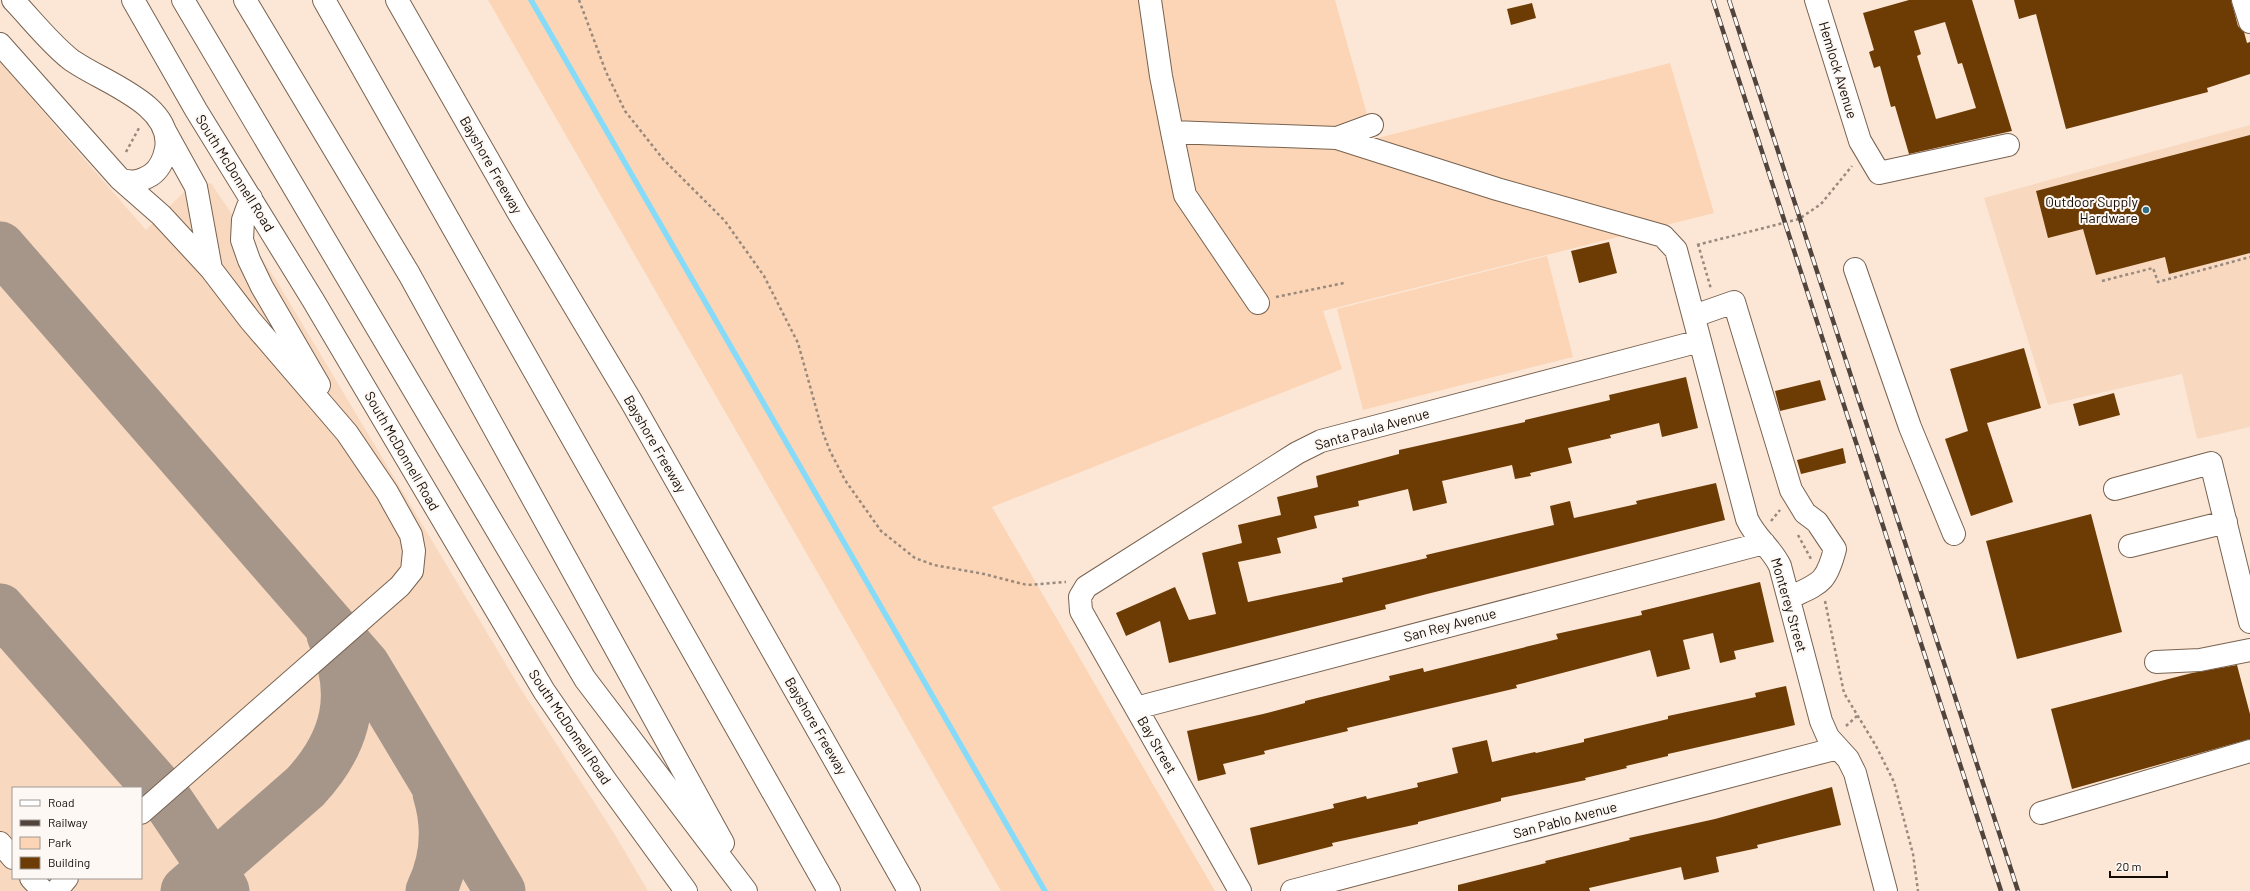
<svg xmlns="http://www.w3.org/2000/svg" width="2250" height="891" font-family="Barlow,sans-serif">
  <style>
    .built { fill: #f8d9bf; fill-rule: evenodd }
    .green { fill: #fbd5b5 }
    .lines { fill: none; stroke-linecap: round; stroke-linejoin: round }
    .stream { stroke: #86dbf9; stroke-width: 5.5 }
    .taxiway { stroke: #a6968a; stroke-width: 51 }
    .building { fill: #6d3c04; fill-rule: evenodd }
    .minor-casing { stroke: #786250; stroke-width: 24 }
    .highway-casing { stroke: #786250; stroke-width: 24 }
    .path { stroke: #99897d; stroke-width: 2.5; stroke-dasharray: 3 3; stroke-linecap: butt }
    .minor { stroke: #fff; stroke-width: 22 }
    .highway { stroke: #fff; stroke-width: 22 }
    .rail-casing { stroke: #50443c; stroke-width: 4.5 }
    .rail { stroke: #fdf8f4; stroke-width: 3; stroke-dasharray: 9; stroke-linecap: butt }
    .poi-dot { fill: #306f84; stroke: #fdf8f4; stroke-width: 1.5 }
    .labels { text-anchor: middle; stroke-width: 4; stroke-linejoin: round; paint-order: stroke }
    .street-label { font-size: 14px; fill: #130b05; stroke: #fdf8f4 }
    .poi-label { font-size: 14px; fill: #130b05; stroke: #fdf8f4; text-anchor: end }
  </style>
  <rect width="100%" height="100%" fill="#fce7d7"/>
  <path class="built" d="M0 62 146 230 187 189 211 183 276 280 519 686 614 833 648 891H0ZM13 788H141V878H13Z
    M2250 125V427L2197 439 2182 374 2048 405 1984 198Z"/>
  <path class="green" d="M488 0H1335L1374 139 1670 63 1714 213 1323 311 1342 369 992 507 1215 891H1001Z
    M1547 256 1573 357 1363 410 1337 309Z"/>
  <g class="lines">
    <path class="stream" d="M531 0 1045 891"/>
    <path class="taxiway" d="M0 247 365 666 500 891
      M0 609 163 794 203 853 224 891
      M186 891 305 787C347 742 359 693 332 635
      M431 891C446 860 448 826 438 793"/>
  </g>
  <path class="building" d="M1909 0H1972L2012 131 1909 154 1895 106 1891 107 1880 66 1874 68 1869 52 1874 50 1863 13ZM1945 22 1958 64 1962 63 1976 108 1936 119 1917 56 1921 54 1914 31Z
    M2014 0H2231L2238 26 2244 32 2247 43 2250 42V74L2207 88 2208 92 2066 129 2036 14 2019 19Z
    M1532 3 1536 18 1511 25 1507 9Z
    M2250 135V253L2169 274 2165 257 2096 275 2083 229 2048 238 2036 191Z
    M1609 242 1617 273 1579 283 1571 251Z
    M2024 348 2041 408 1987 423 2013 502 1971 516 1945 439 1968 431 1950 369Z
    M1686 377 1698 428 1662 437 1659 423 1610 435 1611 438 1568 448 1572 463 1530 473 1531 476 1515 479 1512 465 1442 481 1447 503 1413 511 1408 489 1358 501 1359 506 1314 516 1317 528 1277 538 1281 553 1238 562 1248 602 1343 582 1342 578 1427 558 1426 555 1554 525 1550 506 1570 501 1574 518 1637 504 1636 501 1716 483 1725 520 1427 594 1385 605 1386 609 1169 663 1160 621 1126 636 1116 613 1175 587 1189 620 1216 614 1202 553 1242 543 1238 525 1281 515 1277 497 1318 487 1316 476 1399 454V450L1525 422V420L1610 400 1609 395Z
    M1820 380 1826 400 1780 411 1775 391Z
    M2114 393 2120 415 2079 426 2073 404Z
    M1843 448 1846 463 1801 474 1797 460Z
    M2091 514 2122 632 2017 659 1986 541Z
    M1760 582 1774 642 1734 651 1736 659 1720 663 1713 633 1683 640 1690 669 1657 677 1650 650 1516 685 1517 688 1347 728 1348 731 1264 751 1265 754 1223 764 1226 774 1198 781 1187 731 1263 714 1305 703V701L1390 680 1389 676 1423 668 1424 672 1558 639 1556 634 1642 615 1641 611Z
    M2237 665 2250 714V739L2072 789 2051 709 2192 673Z
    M1786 686 1795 725 1668 754V756L1626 766 1627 768 1585 778 1586 780 1501 798V801L1418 822V824L1332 843 1333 846 1258 865 1250 828 1334 808 1333 804 1366 796 1367 799 1418 787 1417 783 1458 773 1452 748 1487 740 1492 762 1535 752 1536 753 1584 742V739L1668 719V716L1756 697 1755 693Z
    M1832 787 1841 825 1757 845 1758 848 1716 857 1719 872 1684 880 1681 867 1589 888 1590 891H1458V885L1546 863 1545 861 1630 840 1629 838 1715 819Z"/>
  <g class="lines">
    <defs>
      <path id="minor" d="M133 0 196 110 313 300 544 691 606 781 686 891
        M1150 0 1161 76 1172 132 1337 138
        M1816 0 1860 141 1879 173 2008 145
        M2243 0 2250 22
        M0 44 120 179C132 184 141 181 151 175 160 169 164 159 166 149 174 103 99 81 70 59 49 42 32 20 13 0
        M1372 125 1337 138 1497 189 1663 236 1676 250 1747 519C1756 539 1771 547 1780 566L1821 721 1828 737 1848 759 1855 773 1886 891
        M1172 132 1185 195 1258 303
        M120 179 161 215 211 269 196 187 165 131
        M251 198 243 220 242 240 249 260 262 287 319 385
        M1855 269 1910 427 1954 534
        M1694 316 1734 302 1791 490 1805 513 1817 522 1835 549C1826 584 1820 583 1789 598
        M2115 489 2211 463 2250 622
        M2130 546 2226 522
        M2156 662 2200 660 2250 650
        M1136 708 1764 543
        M141 813 400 586 412 571 414 551 411 535 387 492 347 433 250 320 211 269
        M2041 813 2250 751
        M0 843 13 858
        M31 878 43 891
        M56 891 67 878
        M1240 891 1081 611 1080 597 1086 587 1297 453 1321 441 1700 341
        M1292 891 1838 748"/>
      <path id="highway" d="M183 0 585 679 746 891
        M245 0 409 274 723 843
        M324 0 829 891
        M397 0 518 212 631 401 909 891"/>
    </defs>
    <use href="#minor" class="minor-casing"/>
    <use href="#highway" class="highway-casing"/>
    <path class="path" d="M579 0 606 72 625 111 663 159 725 221 764 276 798 343 823 433 830 451 845 480 881 531 915 558 934 565 984 574 1027 585 1066 582
      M126 152 139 128
      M1698 244 1711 289
      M1697 245 1799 219 1821 204 1852 166
      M2102 281 2153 268 2158 282 2250 257
      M1276 297 1344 283
      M1771 521 1780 510
      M1798 535 1811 559
      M1825 601 1844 693 1876 746 1894 782 1913 854 1918 891
      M1846 726 1857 716"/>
    <use href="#minor" class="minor"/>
    <use href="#highway" class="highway"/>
    <defs>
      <path id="rail" d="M1713 0 2001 891
        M1729 0 2018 891"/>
    </defs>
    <use href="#rail" class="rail-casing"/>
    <use href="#rail" class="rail"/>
  </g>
  <circle class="poi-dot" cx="2146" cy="210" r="4"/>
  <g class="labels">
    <g class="street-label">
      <text transform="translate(1838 70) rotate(73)" y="5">Hemlock Avenue</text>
      <text transform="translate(491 165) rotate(60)" y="5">Bayshore Freeway</text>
      <text transform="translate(235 173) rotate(58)" y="5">South McDonnell Road</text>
      <text transform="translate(1372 429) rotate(-16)" y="5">Santa Paula Avenue</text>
      <text transform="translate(655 444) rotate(60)" y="5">Bayshore Freeway</text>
      <text transform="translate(402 451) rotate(60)" y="5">South McDonnell Road</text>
      <text transform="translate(1789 605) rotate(74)" y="5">Monterey Street</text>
      <text transform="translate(1450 625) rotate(-15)" y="5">San Rey Avenue</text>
      <text transform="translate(816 726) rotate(60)" y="5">Bayshore Freeway</text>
      <text transform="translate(570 727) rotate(56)" y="5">South McDonnell Road</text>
      <text transform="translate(1157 745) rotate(60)" y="5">Bay Street</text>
      <text transform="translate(1565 820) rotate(-15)" y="5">San Pablo Avenue</text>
    </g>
    <g class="poi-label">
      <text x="2138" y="207">Outdoor Supply<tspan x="2138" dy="16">Hardware</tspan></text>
    </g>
  </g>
  <rect x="12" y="787" width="130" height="92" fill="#fdf8f4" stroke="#9f9994"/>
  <rect x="20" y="800" width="20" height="6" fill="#ffffff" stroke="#9f9994"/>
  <text x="48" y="807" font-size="12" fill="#130b05">Road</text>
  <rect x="20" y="820" width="20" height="6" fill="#50443c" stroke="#9f9994"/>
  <text x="48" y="827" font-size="12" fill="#130b05">Railway</text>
  <rect x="20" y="837" width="20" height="12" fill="#fbd5b5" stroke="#9f9994"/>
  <text x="48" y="847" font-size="12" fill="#130b05">Park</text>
  <rect x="20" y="857" width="20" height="12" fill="#6d3c04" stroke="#9f9994"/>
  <text x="48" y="867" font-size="12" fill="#130b05">Building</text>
  <path d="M2110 871v6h57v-6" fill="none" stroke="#130b05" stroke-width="2"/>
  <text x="2116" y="871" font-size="12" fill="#130b05" stroke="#fdf8f4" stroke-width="3" paint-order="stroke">20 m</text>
</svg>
